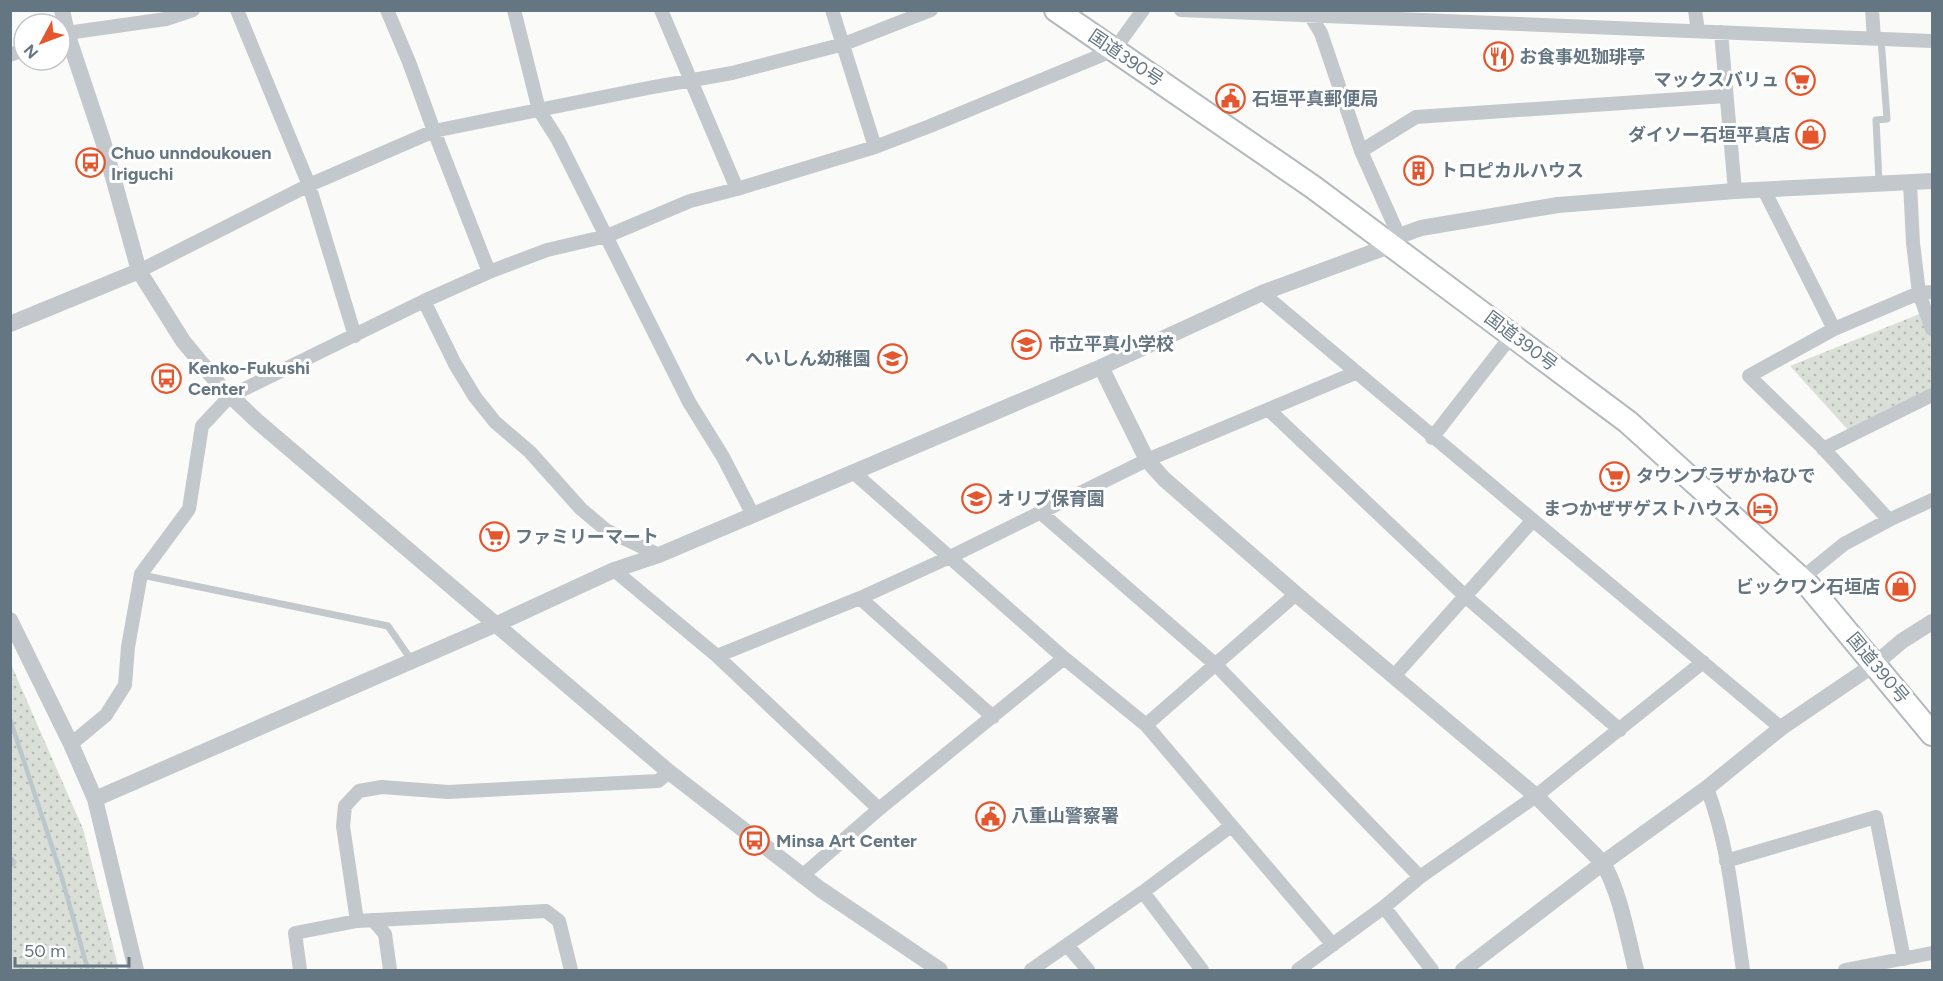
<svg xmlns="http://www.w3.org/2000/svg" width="1943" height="981" font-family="Figtree,'Noto Sans JP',sans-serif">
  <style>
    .grass { fill: url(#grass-dots) }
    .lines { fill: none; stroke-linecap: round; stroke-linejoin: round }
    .stream { stroke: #bbc7cb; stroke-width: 4.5 }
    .trunk-casing { stroke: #b4b9bd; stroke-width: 26 }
    .service { stroke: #c3c8cc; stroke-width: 7 }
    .minor { stroke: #c3c8cc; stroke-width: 14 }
    .tertiary { stroke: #c3c8cc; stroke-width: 16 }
    .trunk { stroke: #fff; stroke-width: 22 }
    .labels { text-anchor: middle; stroke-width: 6; stroke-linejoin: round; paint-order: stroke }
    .poi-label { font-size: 18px; font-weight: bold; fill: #657683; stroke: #fff; text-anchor: start }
    .street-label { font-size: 18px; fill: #657683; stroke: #fff }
  </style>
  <defs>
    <pattern id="grass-dots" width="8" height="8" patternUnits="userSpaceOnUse" patternTransform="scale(1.5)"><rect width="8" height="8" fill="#dadfd7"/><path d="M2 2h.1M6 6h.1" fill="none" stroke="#b4b9b4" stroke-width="1.8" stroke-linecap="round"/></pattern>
  </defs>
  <rect width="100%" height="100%" fill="#fafaf8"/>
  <path class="grass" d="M1922 313 1932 338V390L1849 431 1790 366Z
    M10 662 83 829 119 970H11Z"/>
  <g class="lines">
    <path class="stream" d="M10 719 59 868 88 970"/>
    <defs>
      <path id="trunk" d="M1056 10 1313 187 1628 422 1809 586 1932 734"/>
    </defs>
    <use href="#trunk" class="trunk-casing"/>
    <path class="service" d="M1879 182 1876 120 1887 119 1881 39
      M142 575 388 626 412 661
      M10 859 13 862 10 864"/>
    <path class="minor" d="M237 10 309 185 355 336
      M387 10 409 62 434 131 489 272
      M514 10 539 110 558 140 689 402 723 457 753 515
      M661 10 737 189
      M832 10 875 147
      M1181 10 1932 41
      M1307 10 1321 33 1361 151 1399 236
      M1695 10 1698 31
      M1872 10 1874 38
      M1721 32 1735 191
      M60 36 67 33 166 19 193 10
      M10 55 24 50
      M1361 151 1416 117 1726 96
      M1910 183 1913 243 1919 293 1932 329
      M1764 190 1834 329
      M139 271 309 185 434 131 648 88 732 73 844 44 931 10
      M1262 293 1781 728
      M424 301 455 364 475 397 495 422 530 452 581 509 606 530 659 555
      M1269 410 1465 596 1620 730
      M1432 438 1512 335
      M1823 449 1932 395
      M853 472 1064 658 1146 725 1333 945
      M1041 513 1216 665 1420 877
      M1889 520 1821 446 1749 376 1834 329 1919 293 1932 292
      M614 570 717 656 879 809
      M1801 579 1844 544 1889 520 1932 500
      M860 598 993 717
      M717 656 860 598 950 557 1147 460 1355 373
      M1394 676 1533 520
      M1146 725 1296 594
      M71 744 106 715 125 685 128 647 141 574 189 509 202 426 230 396 424 301 489 272 547 250 607 236 690 201 737 189 875 147 930 126 1114 50 1143 10
      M1707 788C1729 846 1734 910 1743 970
      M1726 861 1876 817 1904 959
      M802 876 879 809 1064 658
      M1143 892 1202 970
      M1384 907 1432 970
      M373 920 385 934 390 970
      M357 921 343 826 345 806 359 791 382 787 448 792 658 781 669 772
      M1067 945 1088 970
      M300 970 295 933 357 921 546 911 559 921 571 970
      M1031 970 1143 892 1231 826
      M1298 970 1384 907 1420 877 1536 796 1703 662
      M1845 970 1932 953"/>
    <path class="tertiary" d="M62 10 67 33 103 141 139 271 183 341 221 387 257 421 669 772 820 889 940 970
      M10 324 139 271
      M1101 367 1147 460 1164 479 1296 594 1536 796 1603 863C1621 895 1627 935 1636 970
      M10 620 71 744 95 799 136 970
      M95 799 497 624 614 570 659 555 1101 367 1262 293 1392 245 1399 236 1421 228 1558 205 1735 191 1932 181
      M1463 970 1603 863 1707 788 1781 728 1875 664 1902 641 1932 622"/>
    <use href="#trunk" class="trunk"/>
  </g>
  <defs>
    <symbol id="restaurant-ring" viewBox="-11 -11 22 22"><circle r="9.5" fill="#fff" stroke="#e4572e" stroke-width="1.5"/><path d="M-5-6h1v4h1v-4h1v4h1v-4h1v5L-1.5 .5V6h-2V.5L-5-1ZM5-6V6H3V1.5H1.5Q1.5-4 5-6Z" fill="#e4572e"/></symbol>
    <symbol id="supermarket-ring" viewBox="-11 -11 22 22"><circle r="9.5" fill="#fff" stroke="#e4572e" stroke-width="1.5"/><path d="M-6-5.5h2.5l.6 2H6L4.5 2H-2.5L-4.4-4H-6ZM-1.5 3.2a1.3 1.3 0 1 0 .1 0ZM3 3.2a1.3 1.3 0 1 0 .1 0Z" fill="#e4572e"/></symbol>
    <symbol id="civic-ring" viewBox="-11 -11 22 22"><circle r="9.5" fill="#fff" stroke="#e4572e" stroke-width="1.5"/><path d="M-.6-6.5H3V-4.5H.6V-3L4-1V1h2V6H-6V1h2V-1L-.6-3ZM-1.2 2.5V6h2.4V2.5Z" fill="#e4572e"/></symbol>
    <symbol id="shop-ring" viewBox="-11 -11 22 22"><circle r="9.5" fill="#fff" stroke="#e4572e" stroke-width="1.5"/><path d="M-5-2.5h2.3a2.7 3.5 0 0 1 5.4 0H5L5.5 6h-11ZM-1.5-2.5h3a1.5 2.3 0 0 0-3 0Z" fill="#e4572e"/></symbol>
    <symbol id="bus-ring" viewBox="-11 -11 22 22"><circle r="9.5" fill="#fff" stroke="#e4572e" stroke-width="1.5"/><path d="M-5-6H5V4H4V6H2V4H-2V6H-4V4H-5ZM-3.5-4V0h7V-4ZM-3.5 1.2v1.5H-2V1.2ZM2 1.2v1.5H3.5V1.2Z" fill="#e4572e"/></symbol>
    <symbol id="building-ring" viewBox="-11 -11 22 22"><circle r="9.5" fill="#fff" stroke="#e4572e" stroke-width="1.5"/><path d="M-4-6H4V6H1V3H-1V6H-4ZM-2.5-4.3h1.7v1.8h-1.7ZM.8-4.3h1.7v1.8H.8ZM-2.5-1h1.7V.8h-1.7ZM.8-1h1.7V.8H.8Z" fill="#e4572e"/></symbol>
    <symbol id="school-ring" viewBox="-11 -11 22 22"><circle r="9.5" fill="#fff" stroke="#e4572e" stroke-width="1.5"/><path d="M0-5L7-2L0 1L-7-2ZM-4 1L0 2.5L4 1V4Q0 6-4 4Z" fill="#e4572e"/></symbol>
    <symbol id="hotel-ring" viewBox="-11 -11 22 22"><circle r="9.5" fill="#fff" stroke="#e4572e" stroke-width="1.5"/><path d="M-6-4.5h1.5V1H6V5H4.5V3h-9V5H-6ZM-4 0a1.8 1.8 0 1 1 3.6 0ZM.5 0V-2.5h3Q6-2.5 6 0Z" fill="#e4572e"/></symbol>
  </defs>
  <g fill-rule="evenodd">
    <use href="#restaurant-ring" x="1482" y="40" width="33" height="33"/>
    <use href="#supermarket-ring" x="1784" y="64" width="33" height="33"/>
    <use href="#civic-ring" x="1214" y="82" width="33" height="33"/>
    <use href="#shop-ring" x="1794" y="118" width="33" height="33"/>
    <use href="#bus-ring" x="74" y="146" width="33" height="33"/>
    <use href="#building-ring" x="1402" y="154" width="33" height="33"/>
    <use href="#school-ring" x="1010" y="328" width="33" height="33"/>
    <use href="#school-ring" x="876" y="342" width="33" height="33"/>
    <use href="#bus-ring" x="150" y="362" width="33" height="33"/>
    <use href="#supermarket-ring" x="1598" y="460" width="33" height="33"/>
    <use href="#school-ring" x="960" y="482" width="33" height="33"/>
    <use href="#hotel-ring" x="1746" y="492" width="33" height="33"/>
    <use href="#supermarket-ring" x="478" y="520" width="33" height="33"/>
    <use href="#shop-ring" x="1884" y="570" width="33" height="33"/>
    <use href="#civic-ring" x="974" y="800" width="33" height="33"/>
    <use href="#bus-ring" x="738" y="824" width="33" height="33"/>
  </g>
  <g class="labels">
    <g class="poi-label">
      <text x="1519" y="63">お食事処珈琲亭</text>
      <text x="1779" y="86" text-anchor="end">マックスバリュ</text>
      <text x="1252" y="105">石垣平真郵便局</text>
      <text x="1790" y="141" text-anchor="end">ダイソー石垣平真店</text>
      <text x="111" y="159">Chuo unndoukouen<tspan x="111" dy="21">Iriguchi</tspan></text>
      <text x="1440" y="177">トロピカルハウス</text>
      <text x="1048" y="350">市立平真小学校</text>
      <text x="871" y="365" text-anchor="end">へいしん幼稚園</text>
      <text x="188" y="374">Kenko-Fukushi<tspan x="188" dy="21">Center</tspan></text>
      <text x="1636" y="482">タウンプラザかねひで</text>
      <text x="997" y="505">オリブ保育園</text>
      <text x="1741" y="515" text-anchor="end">まつかぜザゲストハウス</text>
      <text x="515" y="543">ファミリーマート</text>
      <text x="1880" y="593" text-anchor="end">ビックワン石垣店</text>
      <text x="1011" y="822">八重山警察署</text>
      <text x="776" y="847">Minsa Art Center</text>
    </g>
    <g class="street-label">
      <text transform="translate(1126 58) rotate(34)" y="6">国道390号</text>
      <text transform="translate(1521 341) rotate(37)" y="6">国道390号</text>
      <text transform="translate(1878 668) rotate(50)" y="6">国道390号</text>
    </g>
  </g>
  <rect width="1943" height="981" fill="none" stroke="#657683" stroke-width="24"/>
  <g transform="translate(42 42) rotate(229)"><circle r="28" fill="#ffffff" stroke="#c1c8cd" stroke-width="1.5"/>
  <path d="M0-4.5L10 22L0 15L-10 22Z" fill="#e4572e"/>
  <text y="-9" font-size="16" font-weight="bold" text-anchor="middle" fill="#657683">N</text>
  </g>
  <path d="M15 957v9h114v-9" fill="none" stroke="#657683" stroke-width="3"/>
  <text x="24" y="957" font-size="18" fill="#657683" stroke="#ffffff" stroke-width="4.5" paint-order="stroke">50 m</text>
</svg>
